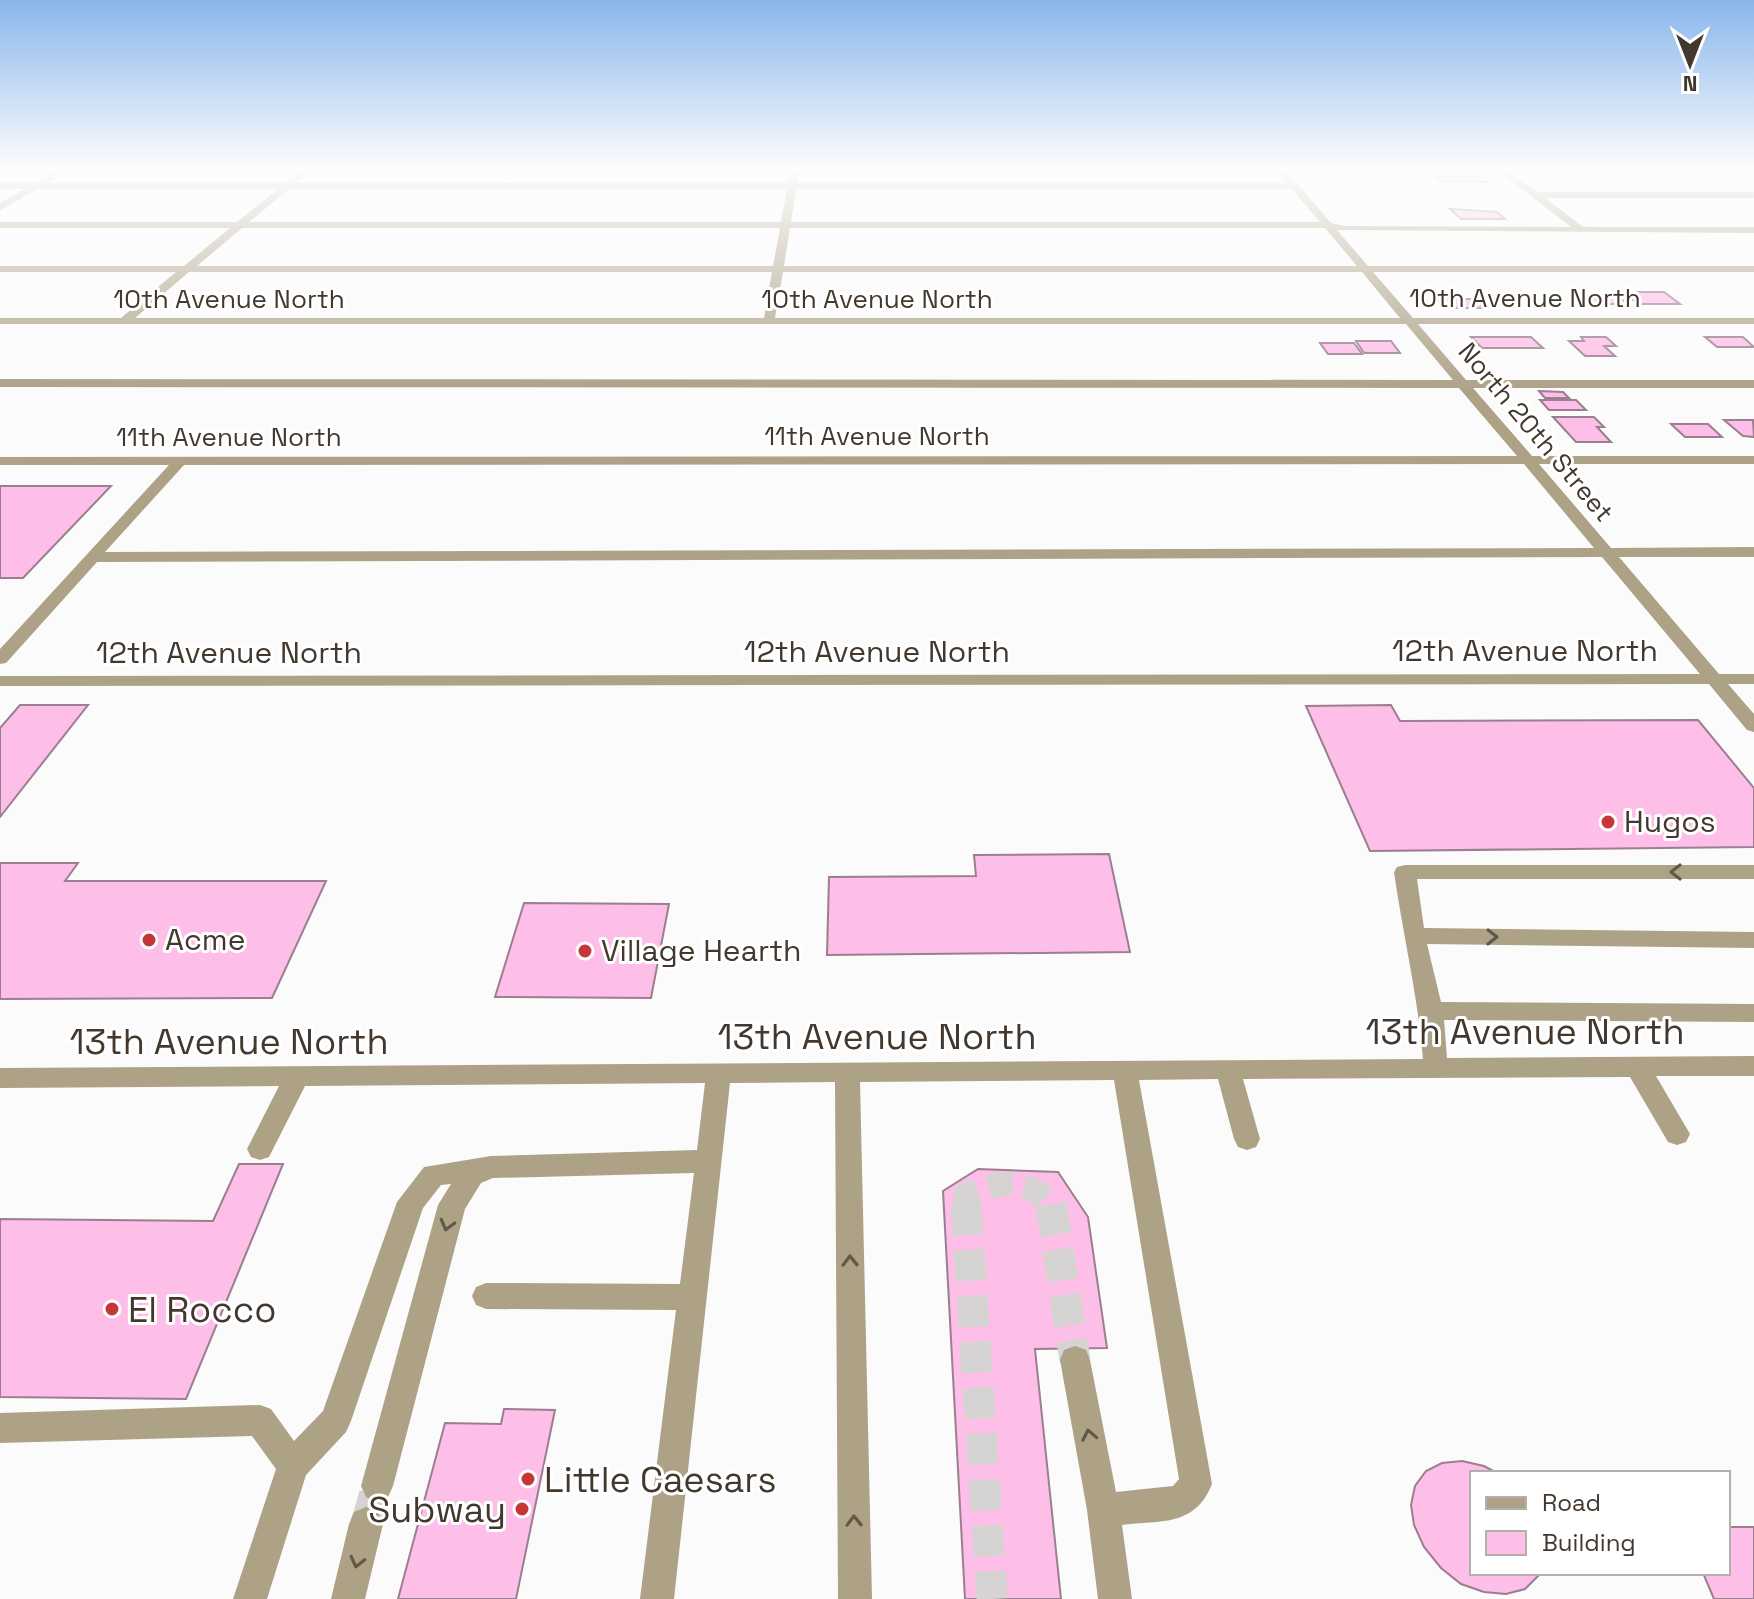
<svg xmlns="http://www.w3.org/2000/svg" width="1754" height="1599" font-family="'Space Grotesk',sans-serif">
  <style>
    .building { fill: #fdbee7; stroke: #9b7e90; stroke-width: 2 }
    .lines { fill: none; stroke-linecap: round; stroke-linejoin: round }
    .minor-tunnel-far1 { stroke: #d6d4d2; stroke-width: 24; stroke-dasharray: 24 12; stroke-linecap: butt }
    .minor-tunnel { stroke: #d6d4d2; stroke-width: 31; stroke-dasharray: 31 15; stroke-linecap: butt }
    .minor { fill: #ada186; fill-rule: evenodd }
    .oneway { stroke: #635848 }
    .poi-dot { fill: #c53636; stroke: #fff; stroke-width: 3 }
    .labels { text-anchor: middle; stroke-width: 6; stroke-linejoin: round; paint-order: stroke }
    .far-street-label { font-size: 26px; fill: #43382e; stroke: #fff }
    .street-label { font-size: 30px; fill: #43382e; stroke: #fff }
    .poi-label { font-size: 30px; fill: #43382e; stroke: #fff; text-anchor: start }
    .near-street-label { font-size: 36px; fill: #43382e; stroke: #fff }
    .near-poi-label { font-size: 36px; fill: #43382e; stroke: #fff; text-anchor: start }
  </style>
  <rect width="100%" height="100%" fill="#fbfbfb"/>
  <path class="building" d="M1435 176H1480L1488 182H1442Z
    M1450 209 1497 212 1505 219H1461Z
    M1623 292H1664L1680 304H1638Z
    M1432 294H1460L1465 299H1475L1484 308H1445Z
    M1577 295H1617L1627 304H1587Z
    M1471 337H1531L1543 348H1482Z
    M1581 337H1606L1616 346H1604L1615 356H1585L1569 341H1584Z
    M1705 337H1743L1754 347H1717Z
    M1356 341H1391L1400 353H1364Z
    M1320 343H1354L1362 354H1328Z
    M1539 391 1563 392 1569 398H1545Z
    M1540 400H1576L1586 410H1549Z
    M1553 417H1594L1604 427H1597L1611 442H1576Z
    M1724 420H1753L1754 437 1743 436Z
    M1671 424H1708L1722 437H1685Z
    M0 486H111L23 578H0Z
    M20 705H88L0 817V728Z
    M1391 705 1400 721 1698 720 1754 788V847L1370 851 1306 706Z
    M1109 854 1130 952 827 955 829 877 976 876 974 855Z
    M0 863H78L65 881H326L272 998 0 999Z
    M524 903 669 904 651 998 495 997Z
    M239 1164H283L186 1399 0 1397V1219L213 1221Z
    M978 1169 1058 1172 1088 1217 1107 1348 1035 1349 1061 1599H965L943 1191Z
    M504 1409 555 1410 516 1599H398L445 1423 501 1424Z
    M1462 1461 1484 1466 1497 1473H1472V1573H1541L1525 1589 1506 1594 1484 1592 1461 1584 1441 1568 1424 1547 1414 1525 1411 1505 1415 1486 1426 1471 1442 1463Z
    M1728 1527H1754V1599H1714L1703 1573H1728Z"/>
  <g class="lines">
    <path class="minor-tunnel-far1" d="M966 1206 965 1195C996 1182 1029 1175 1051 1206"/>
    <path class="minor-tunnel" d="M966 1204 992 1599
      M1051 1204 1075 1360
      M366 1524 377 1486"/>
    <path class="minor" d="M58 169H69L47 183H284L301 169H311L295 183H788L791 169H799L797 183H1287L1276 169H1285L1331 223 1344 226 1571 227 1496 169H1506L1538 192H1754V198H1545L1583 227H1754V233L1337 230 1368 266H1754V272H1373L1413 318H1754V324H1418L1466 380H1754V388H1473L1532 456H1754V464H1539L1611 548 1754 547V557H1619L1719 674H1754V684H1728L1754 714V732L1747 730 1709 684 0 686V676L1700 674 1602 557 97 562 6 663 0 664V649L169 465H0V457L1517 456 1459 388 0 387V379L1453 380 1406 324H0V318H121L176 272H0V266H184L230 228H0V222H237L278 189H38L0 210V203L25 189H0V183H34ZM289 189H787L781 222H249ZM796 189H1292L1320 222H791ZM242 228H780L773 266H197ZM790 228H1325L1357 266H784ZM189 272H772L764 318H135ZM783 272H1362L1400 318H775ZM1524 464 1594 548 105 552 184 465Z
      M1749 169H1754V173Z
      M1405 865H1754V879H1417L1424 928 1754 932V948L1427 944 1441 1002 1754 1004V1022L1444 1020 1447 1058 1754 1056V1076H1656L1690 1134 1686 1142 1677 1145 1668 1142 1630 1077 1243 1079 1260 1139 1256 1147 1247 1150 1238 1147 1234 1139 1218 1079 1139 1080 1212 1484C1195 1527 1161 1520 1122 1525L1132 1599H1098L1087 1510 1060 1360 1064 1350 1075 1346 1086 1350 1090 1360 1116 1492 1173 1486 1179 1479 1114 1080 860 1082 872 1599H838L835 1082 730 1083 674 1599H640L676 1310 486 1309 476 1305 472 1296 476 1287 486 1283 680 1284 694 1173 493 1178 481 1183 465 1209 393 1486 388 1497 377 1502 366 1497 361 1486 438 1205 451 1184 441 1185 423 1208 351 1421 346 1432 306 1475 267 1599H233L276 1469 252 1436 0 1443V1413L260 1405 271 1409 294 1441 323 1411 397 1202 424 1167 491 1156 697 1150 705 1083 305 1086 269 1157 260 1160 251 1157 247 1149 279 1086 0 1088V1068L1423 1059C1418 996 1403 935 1394 872L1397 867Z
      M366 1507 378 1512 383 1524 365 1599H331L349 1524 354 1512Z"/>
  </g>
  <defs><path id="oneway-chevron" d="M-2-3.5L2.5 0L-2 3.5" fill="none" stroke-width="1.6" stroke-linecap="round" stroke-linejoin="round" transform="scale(2)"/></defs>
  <g class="oneway">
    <use href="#oneway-chevron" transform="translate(1676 872) rotate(-180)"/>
    <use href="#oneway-chevron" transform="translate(1492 937) rotate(1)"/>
    <use href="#oneway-chevron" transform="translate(447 1225) rotate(105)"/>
    <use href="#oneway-chevron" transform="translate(850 1261) rotate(-91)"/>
    <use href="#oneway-chevron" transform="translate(1089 1435) rotate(-101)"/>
    <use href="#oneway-chevron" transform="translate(854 1521) rotate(-91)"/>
    <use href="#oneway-chevron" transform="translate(357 1562) rotate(104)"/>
  </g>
  <linearGradient id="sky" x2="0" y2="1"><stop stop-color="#89b6ec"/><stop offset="0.43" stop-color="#fdfdfd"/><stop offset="1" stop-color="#fdfdfd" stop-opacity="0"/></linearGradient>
  <rect width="1754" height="393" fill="url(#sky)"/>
  <g class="poi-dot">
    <circle cx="1608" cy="822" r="8"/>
    <circle cx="149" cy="940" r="8"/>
    <circle cx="585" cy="951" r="8"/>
    <circle cx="112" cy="1309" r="8"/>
    <circle cx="528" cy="1479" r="8"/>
    <circle cx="522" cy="1509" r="8"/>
  </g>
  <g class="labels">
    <g class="far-street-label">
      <text x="1525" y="307">10th Avenue North</text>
      <text x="229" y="308">10th Avenue North</text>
      <text x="877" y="308">10th Avenue North</text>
      <text transform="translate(1536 432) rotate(50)" y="9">North 20th Street</text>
      <text x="877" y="445">11th Avenue North</text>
      <text x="229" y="446">11th Avenue North</text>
    </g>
    <g class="street-label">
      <text x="1525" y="661">12th Avenue North</text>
      <text x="877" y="662">12th Avenue North</text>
      <text x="229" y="663">12th Avenue North</text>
    </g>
    <g class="poi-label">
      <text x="1624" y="832">Hugos</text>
      <text x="165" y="950">Acme</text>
      <text x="601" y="961">Village Hearth</text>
    </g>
    <g class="near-street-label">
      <text x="1525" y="1044">13th Avenue North</text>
      <text x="877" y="1049">13th Avenue North</text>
      <text x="229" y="1054">13th Avenue North</text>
    </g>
    <g class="near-poi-label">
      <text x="128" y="1322">El Rocco</text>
      <text x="544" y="1492">Little Caesars</text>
      <text x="506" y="1522" text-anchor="end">Subway</text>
    </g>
  </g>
  <rect x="1470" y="1471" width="260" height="104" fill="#ffffff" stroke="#b4afab" stroke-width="2"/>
  <rect x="1486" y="1497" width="40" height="12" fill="#ada186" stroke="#b4afab" stroke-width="2"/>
  <text x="1542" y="1511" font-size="24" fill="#43382e">Road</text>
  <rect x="1486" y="1531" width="40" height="24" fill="#fdbee7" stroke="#b4afab" stroke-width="2"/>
  <text x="1542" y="1551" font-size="24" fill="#43382e">Building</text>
  <g transform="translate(1690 64) rotate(180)" stroke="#ffffff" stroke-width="6" paint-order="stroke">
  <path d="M0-6L14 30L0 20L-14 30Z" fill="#43382e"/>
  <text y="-12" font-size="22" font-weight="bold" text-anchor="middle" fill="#43382e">N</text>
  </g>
</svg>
